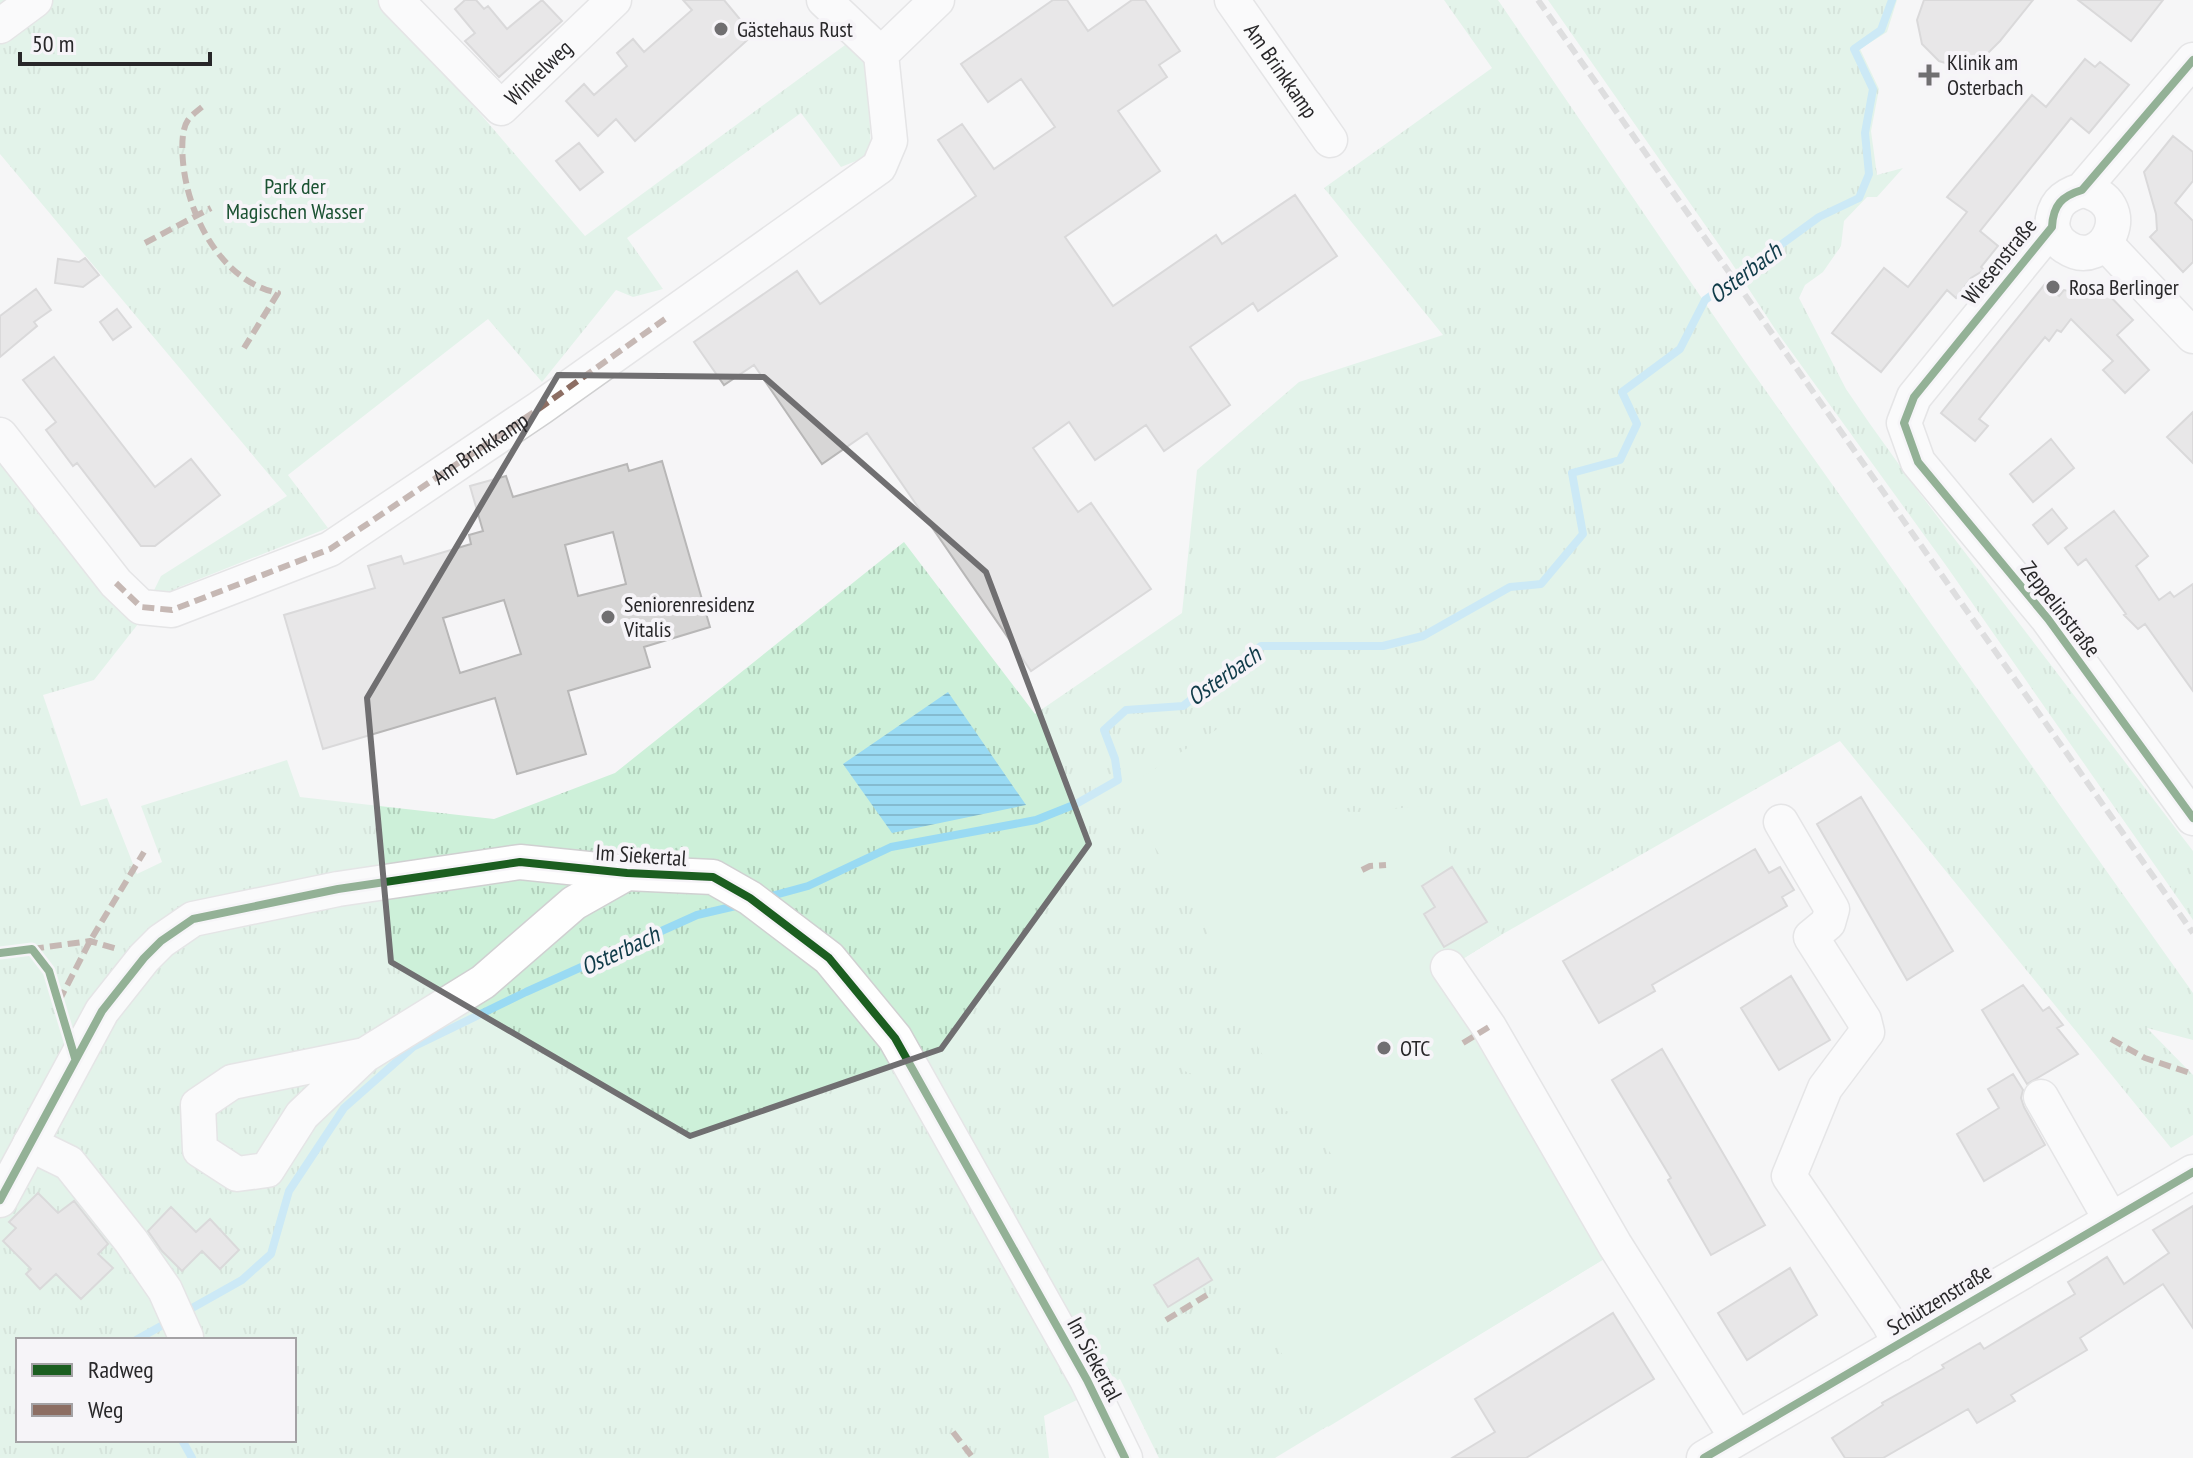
<svg xmlns="http://www.w3.org/2000/svg" width="2193" height="1458" font-family="'PT Sans Narrow',sans-serif">
  <style>
    .grass { fill: url(#grass-tufts); fill-rule: evenodd }
    .pitch { fill: #cdf0d9 }
    .water { fill: url(#water-rules) }
    .lines { fill: none; stroke-linecap: round; stroke-linejoin: round }
    .stream { stroke: #99daf3; stroke-width: 8 }
    .building { fill: #d7d6d6; stroke: #b8b7b7; stroke-width: 2; fill-rule: evenodd }
    .minor-casing { stroke: #d0d0d1; stroke-width: 37 }
    .minor { stroke: #fefefe; stroke-width: 34 }
    .rail { stroke: #c0c0c1; stroke-width: 6; stroke-dasharray: 12 6; stroke-linecap: butt }
    .quiet { stroke: #8d6e63; stroke-width: 6; stroke-dasharray: 12 6; stroke-linecap: butt }
    .cycleway-casing { stroke: #f6f4f8; stroke-width: 13 }
    .cycleway { stroke: #1b5e20; stroke-width: 8 }
    .marked { fill: none; stroke: #706f71; stroke-width: 6; stroke-linejoin: round }
    .poi-dot { fill: #706f71; stroke: #f6f4f8; stroke-width: 3 }
    .labels { text-anchor: middle; stroke-width: 8; stroke-linejoin: round; paint-order: stroke }
    .poi-label { font-size: 22px; fill: #282729; stroke: #f6f4f8; text-anchor: start }
    .street-label { font-size: 22px; fill: #282729; stroke: #f6f4f8 }
    .park-label { font-size: 22px; fill: #1b5232; stroke: #f6f4f8 }
    .water-label { font-size: 24px; font-style: italic; fill: #103b49; stroke: #f6f4f8 }
  </style>
  <defs>
    <pattern id="grass-tufts" width="24" height="20" patternUnits="userSpaceOnUse" patternTransform="scale(2)"><rect width="24" height="20" fill="#cdf0d9"/><path d="M3 7l-1-3M5 7V3M7 7l1-3M15 17l-1-3M17 17v-4M19 17l1-3" fill="none" stroke="#b0ceba"/></pattern>
    <pattern id="water-rules" width="6" height="5" patternUnits="userSpaceOnUse" patternTransform="scale(2)"><rect width="6" height="5" fill="#99daf3"/><path d="M0 2.5h6" fill="none" stroke="#84bbd0"/></pattern>
  </defs>
  <rect width="100%" height="100%" fill="#f6f5f7"/>
  <path class="grass" d="M0 0H383L585 236 856 37 867 43 871 155 841 167 801 113 627 238 663 289 633 297 616 290 542 382 488 319 288 475 328 528 177 588 138 624 94 680 43 695 81 806 107 798 137 874 162 862 141 806 287 760 300 797 494 819 615 773 904 542 1035 714 1182 613 1197 470 1299 382 1443 335 1324 188 1492 68 1444 0H1498L1744 360 2193 993V1040L2147 1028 2193 1075V1135L2171 1148 1840 741 1501 935 1437 975 1604 1259 1275 1458H1159L1120 1379 1044 1416 1049 1458H0V449L138 623 161 576 287 496 0 154ZM18 1340H294V1440H18Z
    M1548 0H1897L1887 32 1860 49 1879 89 1871 131 1877 175 1903 168 1877 197H1867L1844 221 1841 246 1823 272 1805 285 1799 298 1846 389 1870 424 1918 491 2193 851V920L1945 564 1775 329 1729 259Z"/>
  <path class="pitch" d="M1263 700 1307 765 1284 779 1318 811 1362 812 1421 806 1501 935 1437 975 1604 1259 1328 1427 1234 1278 1360 1198 1302 1110 1289 1112C1275 1107 1274 1094 1280 1082L1214 978 1230 968 1120 791Z
    M1204 1018 1211 1021 1212 1028 1192 1074 1182 1070 1200 1021Z
    M1238 1155H1242L1240 1165 1243 1174 1255 1177 1266 1170 1271 1173 1270 1177 1255 1181 1243 1180 1236 1166Z"/>
  <path class="water" d="M948 692 1026 805 892 833 843 764Z"/>
  <g class="lines">
    <path class="stream" d="M764 898 808 886 891 847 1036 820 1076 804 1118 780 1115 759 1104 730 1126 710 1183 706 1261 646H1383L1423 636 1510 587 1541 584 1583 534 1572 473 1620 460 1637 424 1622 392 1680 349 1705 300 1819 217 1859 198 1869 174 1865 133 1873 89 1854 49 1881 30 1892 0
      M185 1312 242 1280 271 1254 289 1191 344 1108 413 1047 526 992 697 915 740 905
      M136 1340 170 1321
      M182 1440 192 1458"/>
  </g>
  <path class="building" d="M465 0H476L484 9 488 6 507 29 542 0 562 21 499 77 465 41 475 33 455 9Z
    M683 0H724L753 35 635 141 616 119 598 136 566 101 584 84 594 95 627 66 617 53 633 39 644 52 692 10Z
    M1053 0H1067L1088 31 1132 0H1145L1180 51 1159 65 1167 77 1118 111 1160 171 1065 237 1113 306 1216 235 1222 244 1295 195 1337 256 1258 311 1253 303 1190 347 1230 405 1164 451 1146 425 1095 460 1069 422 1033 448 1078 512 1091 503 1151 589 1031 671 867 433 822 464 754 365 724 385 694 342 797 271 820 304 976 196 938 140 962 124 994 169 1055 127 1021 79 988 102 961 64Z
    M1924 0H2033L2000 41 1985 56 1971 64 1955 66 1939 61 1922 44 1917 20Z
    M2078 0H2163L2131 41Z
    M2085 59 2095 67 2100 62 2129 85 2089 133 2071 118 1980 231 1998 246 1981 267 1984 270 1971 278 1956 298 1947 290 1881 372 1832 333 1884 268 1908 287 1967 212 1947 197 2032 95 2046 107Z
    M2173 136 2193 152V181L2175 203 2193 221V262L2183 272 2150 237 2157 230 2156 214 2144 172Z
    M579 143 603 172 580 190 556 161Z
    M85 258 99 275 83 287 55 283 58 259 79 262Z
    M2045 284 2059 296 2064 290 2077 293 2105 291 2133 320 2117 335 2149 370 2125 393 2103 370 2113 361 2071 319 2061 332 2057 330 2049 341 2045 337 1979 419 1988 426 1975 441 1941 413Z
    M36 289 51 310 34 322 37 326 0 357V316Z
    M117 309 131 327 113 340 100 322Z
    M54 357 155 487 191 459 220 495 155 546H141L77 463 73 466 46 430 56 422 23 380Z
    M2193 412V463L2167 437Z
    M2051 439 2074 468 2033 502 2010 474Z
    M662 461 710 627 644 647 650 667 568 691 586 754 517 774 495 698 323 749 284 615 375 588 368 566 401 556 404 564 471 544 469 535 483 531 470 486 506 476 513 497 627 464 629 471ZM613 532 626 584 578 596 565 545ZM504 600 521 654 460 673 443 618Z
    M2052 509 2067 528 2048 544 2033 525Z
    M2114 511 2148 556 2136 566 2159 600 2170 592 2174 597 2193 584V691L2145 624 2138 629 2124 615 2126 614 2086 559 2078 565 2065 548Z
    M1861 797 1953 951 1907 980 1817 824Z
    M1755 849 1769 873 1780 867 1794 890 1782 897 1787 906 1652 985 1655 991 1599 1023 1563 961Z
    M1452 867 1487 922 1444 947 1424 914 1435 907 1422 886Z
    M1791 976 1830 1040 1779 1070 1741 1008Z
    M2023 985 2043 1011 2049 1007 2063 1025 2057 1028 2078 1054 2027 1084 1982 1010Z
    M1662 1049 1765 1225 1711 1255 1668 1180 1671 1178 1612 1080Z
    M2013 1074 2023 1090 2021 1098 2024 1107 2045 1145 1984 1181 1957 1134 1999 1108 1988 1089Z
    M38 1193 58 1213 74 1201 108 1244 98 1254 113 1268 81 1299 56 1274 40 1289 26 1274 31 1269 3 1241 16 1228 9 1222Z
    M2193 1206V1328L2163 1284 2080 1338 2087 1350 2011 1395 2015 1401 1977 1423 1968 1409 1883 1458H1845L1832 1438 1883 1405 1882 1403 1944 1368 1942 1365 1980 1343 1984 1349 2075 1294 2068 1282 2107 1257 2124 1284 2169 1253 2153 1230Z
    M171 1207 196 1232 210 1219 239 1250 220 1269 202 1251 182 1271 162 1251 148 1231Z
    M1198 1258 1212 1280 1168 1307 1154 1285Z
    M1790 1268 1817 1315 1747 1360 1718 1313Z
    M1613 1313 1654 1379 1526 1458H1452L1495 1432 1475 1399Z"/>
  <g class="lines">
    <defs>
      <g id="minor">
        <path id="s1" d="M396 0 501 108 614 0"/>
        <path d="M824 0 881 54"/>
        <path id="s2" d="M1232 0 1330 140"/>
        <path d="M0 26 35 0"/>
        <path d="M2193 60 2082 190C2062 196 2053 205 2052 227L1914 397 1904 423 1918 462 2048 619 2193 818"/>
        <path d="M2052 227C2055 236 2058 242 2066 247 2106 274 2140 200 2082 190"/>
        <path d="M2105 243 2193 336"/>
        <path id="s3" d="M0 435 116 583 141 607 172 610 330 549 540 408 879 167 890 141 881 54 937 0"/>
        <path d="M1781 822 1832 909 1828 923 1811 937 1864 1020 1867 1032 1825 1088 1789 1176 1889 1323 1900 1344"/>
        <path d="M1448 967 1489 1027 1615 1245 1737 1438"/>
        <path d="M365 1055 232 1082 198 1105 200 1150 237 1174 267 1170 302 1115 365 1055 483 982 574 903 627 873"/>
        <path d="M2041 1097 2110 1218"/>
        <path d="M30 1144 69 1163 131 1241 165 1290 186 1337"/>
        <path d="M0 1200 102 1011 144 958 161 941 193 919 338 889 520 862 627 873 713 877 750 898 829 958 895 1038 1087 1380 1125 1458"/>
        <path d="M1704 1458 2193 1172"/>
      </g>
    </defs>
    <use href="#minor" class="minor-casing"/>
    <use href="#minor" class="minor"/>
    <path class="rail" d="M1538 0 2193 933"/>
    <path class="quiet" d="M202 107C197 111 192 115 188 120 181 130 182 150 183 162 188 216 221 281 278 293L244 348
      M145 243 211 208
      M116 583 141 607 172 610 330 549 540 408 665 319
      M1362 870 1370 866 1386 865
      M32 949 90 941 117 949
      M59 1001 90 941 144 852
      M2111 1039 2145 1058 2193 1074
      M1463 1043 1489 1027
      M1166 1320 1207 1295
      M953 1432 973 1458"/>
    <defs>
      <path id="cycleway" d="M2193 60 2082 190C2062 196 2053 205 2052 227L1914 397 1904 423 1918 462 2048 619 2193 818
        M0 953 32 949 49 971 75 1058
        M0 1200 102 1011 144 958 161 941 193 919 338 889 520 862 627 873 713 877 750 898 829 958 895 1038 1087 1380 1125 1458
        M1704 1458 2193 1172"/>
    </defs>
    <use href="#cycleway" class="cycleway-casing"/>
    <use href="#cycleway" class="cycleway"/>
  </g>
  <path d="M0 0H2193V1458H0ZM558 375 764 377 986 572 1089 844 941 1049 690 1136 391 962 367 698Z" fill="#f6f5f7" fill-opacity=".55" fill-rule="evenodd"/>
  <path class="marked" d="M558 375 764 377 986 572 1089 844 941 1049 690 1136 391 962 367 698Z"/>
  <g class="poi-dot">
    <circle cx="721" cy="29" r="8"/>
    <path d="M1925 63h8v8h8v8h-8v8h-8v-8h-8v-8h8z"/>
    <circle cx="2053" cy="287" r="8"/>
    <circle cx="608" cy="617" r="8"/>
    <circle cx="1384" cy="1048" r="8"/>
  </g>
  <g class="labels">
    <g class="poi-label">
      <text x="737" y="37">Gästehaus Rust</text>
      <text x="1947" y="70">Klinik am<tspan x="1947" dy="25">Osterbach</tspan></text>
      <text x="2069" y="295">Rosa Berlinger</text>
      <text x="624" y="612">Seniorenresidenz<tspan x="624" dy="25">Vitalis</tspan></text>
      <text x="1400" y="1056">OTC</text>
    </g>
    <g class="street-label">
      <text dy="8" stroke="none"><textPath href="#s2" startOffset="86">Am Brinkkamp</textPath></text>
      <text dy="8" stroke="none"><textPath href="#s1" startOffset="202">Winkelweg</textPath></text>
      <text transform="translate(1999 261) rotate(-51)" y="8">Wiesenstraße</text>
      <text dy="8" stroke="none"><textPath href="#s3" startOffset="604">Am Brinkkamp</textPath></text>
      <text transform="translate(2061 609) rotate(52)" y="8">Zeppelinstraße</text>
      <text transform="translate(641 855) rotate(4)" y="8">Im Siekertal</text>
      <text transform="translate(1939 1299) rotate(-31)" y="8">Schützenstraße</text>
      <text transform="translate(1095 1359) rotate(62)" y="8">Im Siekertal</text>
    </g>
    <g class="park-label">
      <text x="295" y="194">Park der<tspan x="295" dy="25">Magischen Wasser</tspan></text>
    </g>
    <g class="water-label">
      <text transform="translate(1745 273) rotate(-37)" y="8">Osterbach</text>
      <text transform="translate(1224 676) rotate(-35)" y="8">Osterbach</text>
      <text transform="translate(620 951) rotate(-25)" y="8">Osterbach</text>
    </g>
  </g>
  <rect x="16" y="1338" width="280" height="104" fill="#f6f4f8" stroke="#a4a2a5" stroke-width="2"/>
  <rect x="32" y="1364" width="40" height="12" fill="#1b5e20" stroke="#a4a2a5" stroke-width="2"/>
  <text x="88" y="1378" font-size="24" fill="#282729">Radweg</text>
  <rect x="32" y="1404" width="40" height="12" fill="#8d6e63" stroke="#a4a2a5" stroke-width="2"/>
  <text x="88" y="1418" font-size="24" fill="#282729">Weg</text>
  <path d="M20 52v12h190v-12" fill="none" stroke="#282729" stroke-width="4"/>
  <text x="32" y="52" font-size="24" fill="#282729" stroke="#f6f4f8" stroke-width="6" paint-order="stroke">50 m</text>
</svg>
